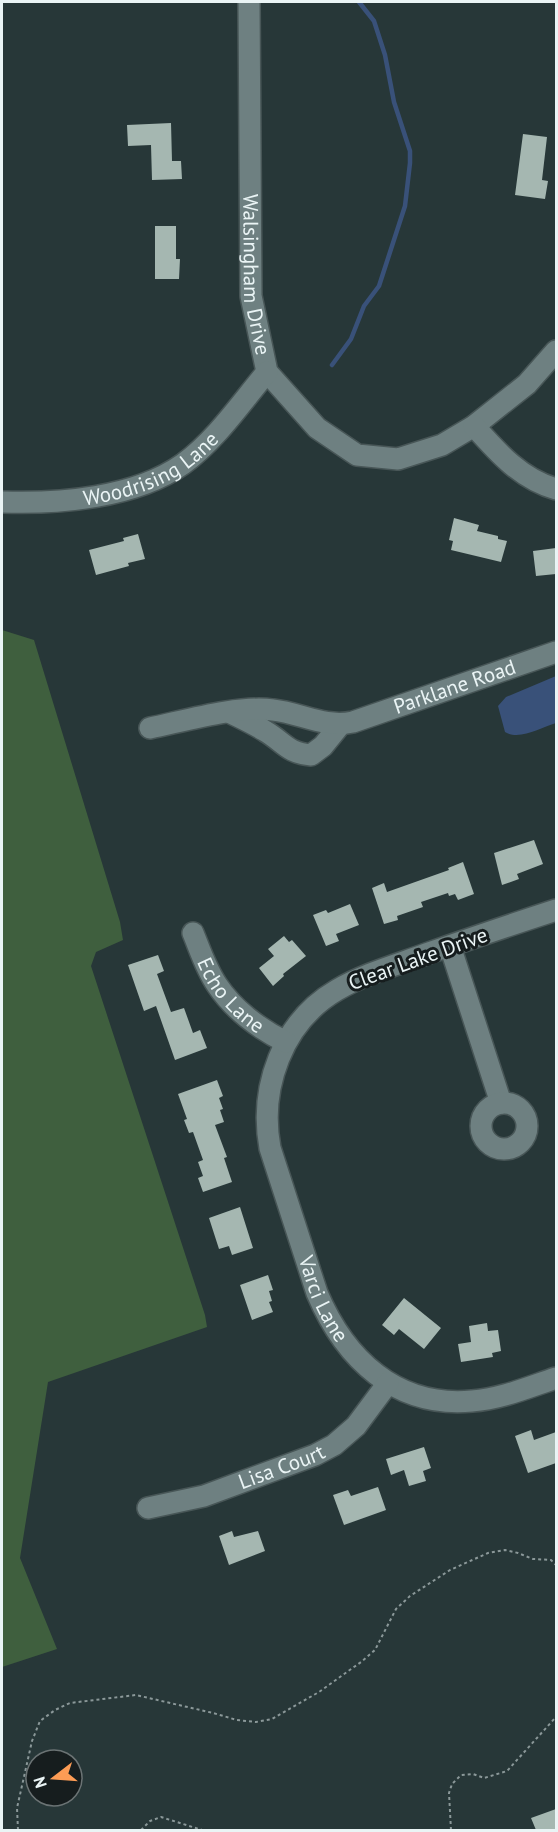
<svg xmlns="http://www.w3.org/2000/svg" width="558" height="1832" font-family="'PT Sans',sans-serif">
  <style>
    .green { fill: #3f5f3e }
    .water { fill: #395179 }
    .lines { fill: none; stroke-linecap: round; stroke-linejoin: round }
    .stream { stroke: #395179; stroke-width: 4.5 }
    .building { fill: #a5b7b1 }
    .minor-casing { stroke: #485657; stroke-width: 24 }
    .path { stroke: #8b9899; stroke-width: 2; stroke-dasharray: 3 3; stroke-linecap: butt }
    .minor { stroke: #6e8081; stroke-width: 21 }
    .labels { text-anchor: middle; stroke-width: 6; stroke-linejoin: round; paint-order: stroke }
    .street-label { font-size: 21px; fill: #eaf4f5; stroke: #161d1e }
  </style>
  <rect width="100%" height="100%" fill="#273738"/>
  <path class="green" d="M2 630 34 640 120 922 123 940 96 952 91 966 205 1315 207 1327 48 1382 20 1558 57 1649 2 1667Z"/>
  <path class="water" d="M556 676V723C541 727 520 741 505 732L498 706 506 697Z"/>
  <g class="lines">
    <path class="stream" d="M332 365 351 339 364 306 379 286 405 206 410 163V151L394 102 385 55 374 21 359 2"/>
  </g>
  <path class="building" d="M171 123 172 161H181L182 179 152 180 151 145 128 146 127 125Z
    M523 134 547 137 542 180 548 181 545 199 515 195Z
    M155 226H176V259H180L179 279H155Z
    M454 518 479 525 477 531 498 536V539L507 541 501 562 451 550 453 541 449 540Z
    M138 534 145 559 128 563 129 566 96 575 89 550 124 541 123 538Z
    M556 548V574L536 576 533 551Z
    M534 840 543 864 517 874 519 879 502 885 494 853Z
    M463 862 474 894 458 900 455 894 449 896 448 893 421 902 423 907 397 916 398 920 384 924 372 888 384 883 387 892 449 870 448 868Z
    M350 904 359 925 336 934 339 941 326 946 313 915 326 910 328 913Z
    M284 936 289 942 292 940 306 956 283 974 284 976 273 986 259 968 274 956 268 949Z
    M158 955 164 971 157 974 171 1012 184 1008 193 1033 200 1030 207 1048 175 1060 156 1006 144 1011 128 965Z
    M217 1080 223 1096 219 1098 223 1109 220 1110 224 1122 215 1125 227 1157 224 1158 232 1182 203 1192 198 1178 203 1176 198 1162 203 1160 193 1132 189 1133 184 1120 187 1119 178 1094Z
    M240 1207 253 1248 232 1255 229 1246 219 1249 209 1218Z
    M268 1275 273 1290 269 1291 272 1301 269 1302 273 1312 252 1320 240 1285Z
    M404 1298 441 1328 424 1349 399 1329 394 1335 382 1325Z
    M487 1323 488 1331 498 1330 501 1351 492 1353 493 1357 461 1362 458 1344 471 1342 469 1326Z
    M531 1430 534 1440 556 1432V1463L528 1473 515 1436Z
    M424 1447 431 1468 423 1471 426 1481 409 1486 404 1470 391 1475 386 1459Z
    M378 1487 386 1510 344 1525 333 1495 348 1490 351 1496Z
    M232 1531 234 1537 258 1531 265 1551 229 1565 219 1536Z
    M556 1809V1830H536L531 1818Z"/>
  <g class="lines">
    <defs>
      <g id="minor">
        <path id="s1" d="M249 2 251 296 267 372 317 428 357 455 398 459 442 445 474 426 527 384 556 351"/>
        <path d="M474 426C498 453 521 479 556 489"/>
        <path id="s2" d="M2 502C59 504 135 498 183 464 216 440 241 403 267 372"/>
        <path d="M231 713C243 719 254 724 265 731 284 742 287 753 311 755L323 746 340 725"/>
        <path id="s3" d="M150 728C184 721 239 705 273 710 301 713 324 728 353 722L556 652"/>
        <path id="s4" d="M556 910C513 924 469 939 426 954 396 965 364 974 337 990 282 1022 259 1088 270 1148L317 1293C345 1359 396 1408 472 1401 501 1399 529 1387 556 1378"/>
        <path id="s5" d="M193 933C200 950 206 969 217 985 233 1009 259 1029 286 1042"/>
        <path d="M450 946 501 1103"/>
        <circle cx="504" cy="1126" r="23"/>
        <path id="s6" d="M148 1508 204 1496 315 1455 334 1445 356 1426 388 1383"/>
      </g>
    </defs>
    <use href="#minor" class="minor-casing"/>
    <path class="path" d="M18 1830 17 1808 32 1741 40 1721 55 1710 70 1703 136 1695 213 1713 237 1720 256 1722 272 1719 319 1692 361 1662 375 1650 396 1609 410 1596 450 1570 488 1553 505 1550 518 1553 533 1559 551 1560 556 1565
      M141 1830 150 1821 161 1817 202 1830
      M451 1830 449 1793 452 1784 461 1775 473 1774 484 1778 507 1771 556 1717"/>
    <use href="#minor" class="minor"/>
  </g>
  <g class="labels">
    <g class="street-label">
      <text dy="7" stroke="none"><textPath href="#s1" startOffset="273">Walsingham Drive</textPath></text>
      <text dy="7" stroke="none"><textPath href="#s2" startOffset="156">Woodrising Lane</textPath></text>
      <text dy="7" stroke="none"><textPath href="#s3" startOffset="314">Parklane Road</textPath></text>
      <text transform="translate(418 959) rotate(-20)" y="7">Clear Lake Drive</text>
      <text dy="7" stroke="none"><textPath href="#s5" startOffset="74">Echo Lane</textPath></text>
      <text dy="7" stroke="none"><textPath href="#s4" startOffset="576">Varci Lane</textPath></text>
      <text dy="7" stroke="none"><textPath href="#s6" startOffset="140">Lisa Court</textPath></text>
    </g>
  </g>
  <rect width="558" height="1832" fill="none" stroke="#eaf4f5" stroke-width="6"/>
  <g transform="translate(54 1778) rotate(253)"><circle r="28" fill="#161d1e" stroke="#6b7374" stroke-width="1.5"/>
  <path d="M0-4.5L10 22L0 15L-10 22Z" fill="#fd9c55"/>
  <text y="-9" font-size="16" font-weight="bold" text-anchor="middle" fill="#eaf4f5">N</text>
  </g>
</svg>
